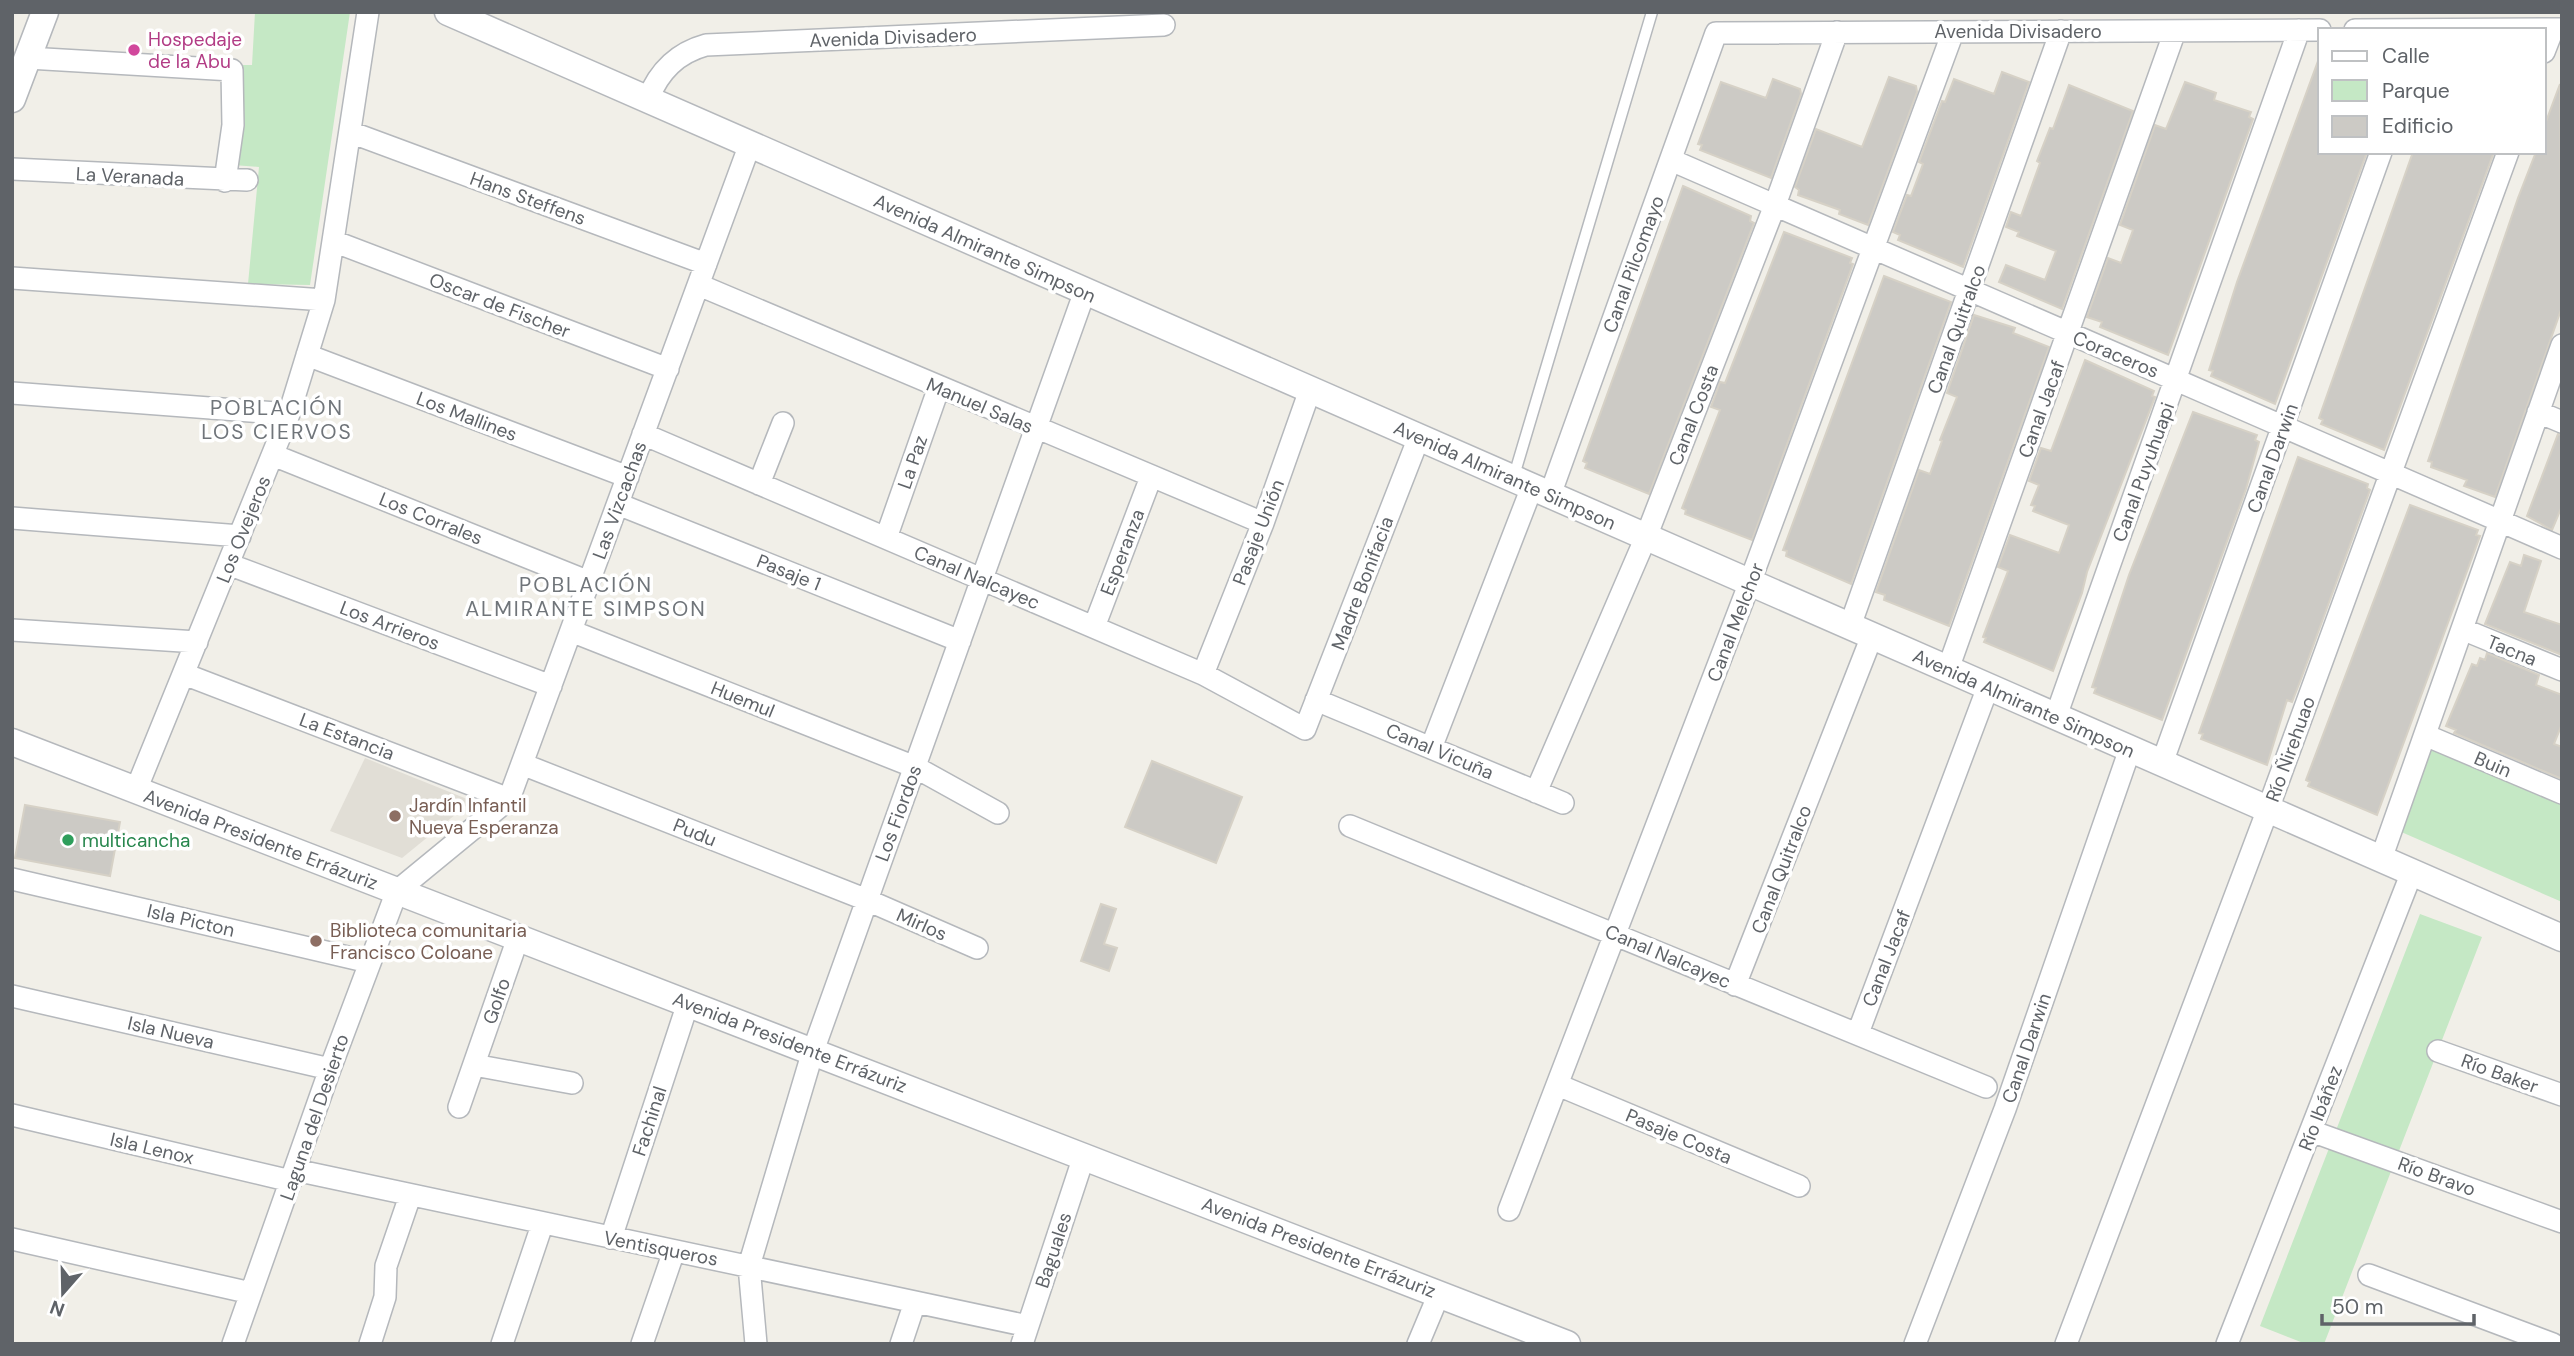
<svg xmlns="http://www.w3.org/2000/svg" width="2574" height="1356" font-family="'DM Sans',sans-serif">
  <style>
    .education { fill: #e1ded6 }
    .green { fill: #c5e8c5 }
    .building { fill: #cccac5; stroke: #d6d1c6; stroke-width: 2 }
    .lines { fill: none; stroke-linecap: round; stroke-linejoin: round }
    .service-casing { stroke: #b5b8bc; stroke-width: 13 }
    .minor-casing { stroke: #b5b8bc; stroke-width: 24 }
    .tertiary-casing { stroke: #b5b8bc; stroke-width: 29 }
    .service { stroke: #fff; stroke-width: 10 }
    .minor { stroke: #fff; stroke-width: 21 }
    .tertiary { stroke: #fff; stroke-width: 26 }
    .hotel-dot { fill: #d1479c; stroke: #fff; stroke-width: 2.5 }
    .education-dot { fill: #8d6e63; stroke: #fff; stroke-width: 2.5 }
    .leisure-dot { fill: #2e9e5b; stroke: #fff; stroke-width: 2.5 }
    .labels { text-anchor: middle; stroke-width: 7; stroke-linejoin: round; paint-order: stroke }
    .street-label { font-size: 19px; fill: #5f6368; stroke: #fff }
    .hotel-label { font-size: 19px; fill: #b23c85; stroke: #fff; text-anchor: start }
    .education-label { font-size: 19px; fill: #785e54; stroke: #fff; text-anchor: start }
    .leisure-label { font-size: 19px; fill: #27864d; stroke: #fff; text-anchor: start }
    .neighbourhood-label { font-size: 21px; letter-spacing: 2px; fill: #70757a; stroke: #fff }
  </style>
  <rect width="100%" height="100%" fill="#f1efe8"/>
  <path class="education" d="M365 758 472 801 402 858 330 831Z"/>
  <path class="green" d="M255 12H350L310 285 248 284 259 167 233 165 240 65H252Z
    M2431 745 2562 800V902L2399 831Z
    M2420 914 2482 937 2324 1344H2306L2260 1326Z"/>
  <path class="building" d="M2318 61 2320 152H2367L2275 404 2211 376 2213 371 2209 370 2237 282Z
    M2002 72 2029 82 1963 267 1898 240 1900 235 1893 232 1907 195 1911 196 1923 164 1919 162 1942 101 1945 102 1954 79 1994 94Z
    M1889 77 1916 86 1917 92 1868 225 1839 214 1840 210 1798 195 1799 190 1795 187 1816 129 1862 147Z
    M1773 79 1800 89 1801 94 1771 178 1700 150 1702 145 1698 144 1721 82 1766 98Z
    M2185 82 2216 93 2214 100 2251 112 2249 117 2253 119 2168 355 2100 327 2102 322 2087 317 2108 258 2121 263 2133 230 2120 225 2155 125 2166 129Z
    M2560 84 2562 307 2495 497 2464 486 2467 480 2431 467 2432 462 2428 461 2518 198 2536 152H2544V127Z
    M2069 85 2133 111 2062 309 1999 282 2006 265 2045 280 2056 251 2017 236 2019 232 2006 227 2011 212 2021 216 2040 163 2037 161 2050 128 2053 129Z
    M2413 152H2494L2384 450 2321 424 2323 420 2319 418Z
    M1683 186 1751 216 1750 221 1754 223 1649 494 1585 468 1587 463 1583 461Z
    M1784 232 1852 258 1850 263 1853 264 1752 540 1685 514 1686 510 1682 508 1720 410 1711 407 1720 382 1725 383Z
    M1884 276 1951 302 1851 584 1786 556 1787 551 1783 550Z
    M1974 315 2015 328 2013 333 2049 347 1949 626 1884 600 1885 595 1876 592 1919 470 1930 474 1942 441 1940 440 1957 397 1947 393Z
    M2085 360 2154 391 2152 396 2155 397 2087 572 2082 593 2053 671 1984 642 1986 638 1983 637 2008 571 1998 567 2010 535 2059 553 2069 525 2033 511 2035 506 2031 505 2039 485 2029 481 2041 448 2051 451Z
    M2193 412 2257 435 2255 440 2259 442 2246 489 2162 720 2094 693 2096 688 2092 687 2129 575Z
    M2558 434 2562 435V506L2552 530 2527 516Z
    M2298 457 2368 484 2367 488 2370 490 2301 679 2292 702 2287 700 2267 765 2201 739 2203 734 2199 733Z
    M2410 505 2478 530 2476 535 2480 536 2377 815 2308 786 2310 782 2306 780Z
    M2524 555 2541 561 2524 612 2562 625V655L2485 624 2510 562 2521 566Z
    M2487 653 2539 675 2536 685 2562 695V724L2554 744 2562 747V779L2454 733 2456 730 2446 726 2472 664 2477 666 2480 658 2485 660Z
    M1152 761 1242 797 1216 863 1125 827Z
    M25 805 120 822 110 876 15 858Z
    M1101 904 1116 909 1104 944 1117 948 1109 971 1081 961Z"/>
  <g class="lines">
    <defs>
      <path id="service" d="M1513 479 1652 12"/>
      <path id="minor" d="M2355 30 2562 29
        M2544 52 2553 29
        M28 58 232 70 233 125 225 181
        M648 99C659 71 677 53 706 45L1164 25
        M350 132 706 264
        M1671 160 2562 548
        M12 169 247 180
        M333 241 668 369
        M12 278 324 300
        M699 285 1263 523
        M307 355 628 477
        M12 393 289 414
        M2538 412 2562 422
        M643 434 1203 674 1305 729 1419 437
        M273 455 589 582
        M759 484 783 423
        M1550 495 1716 33 2320 30
        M618 504 960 641
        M12 518 240 536
        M886 538 939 387
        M228 564 551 686
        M1850 626 2061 31
        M1094 627 1151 477
        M2462 629 2562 670
        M12 630 197 642
        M571 631 915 767 998 813
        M1948 669 2175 31
        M184 674 509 799
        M1203 674 1263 523 1310 390
        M1316 700 1563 803
        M2056 716 2299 30
        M2425 735 2562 793
        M1431 748 1532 487
        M2162 763 2381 152
        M522 764 867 900 977 948
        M136 790 289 414 324 300 368 12
        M1536 792 1646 537 1775 205 1837 32
        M1350 826 1986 1087
        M2381 859 2562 345
        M12 879 369 962
        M1735 985 1872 636
        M12 996 330 1069
        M1858 1033 1988 687
        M2438 1051 2562 1095
        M474 1065 572 1083
        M1558 1085 1799 1186
        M459 1107 518 938
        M12 1115 291 1181
        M2311 1131 2562 1222
        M295 1170 1028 1326
        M1509 1210 1750 582 1953 32
        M611 1238 688 1003
        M12 1239 251 1293
        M2369 1275 2553 1344
        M233 1344 330 1069 397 891 509 799 750 144
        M370 1344 385 1297 386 1266 410 1196
        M502 1344 542 1225
        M642 1344 674 1251
        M756 1344 749 1266 813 1051 1085 291
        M901 1344 915 1302
        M1022 1344 1084 1156
        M1418 1344 1439 1294
        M1915 1344 2005 1109 2130 749
        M2066 1344 2268 809 2508 152
        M2227 1344 2412 872"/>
      <path id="tertiary" d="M448 12 2562 938
        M12 99 45 12
        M12 742 1567 1344"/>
    </defs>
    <use href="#service" class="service-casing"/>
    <use href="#minor" class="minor-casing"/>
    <use href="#tertiary" class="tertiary-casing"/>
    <use href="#service" class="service"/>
    <use href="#minor" class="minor"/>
    <use href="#tertiary" class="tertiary"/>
  </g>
  <circle class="hotel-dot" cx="134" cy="50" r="7"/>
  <g class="education-dot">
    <circle cx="395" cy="816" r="7"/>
    <circle cx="316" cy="941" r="7"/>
  </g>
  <circle class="leisure-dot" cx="68" cy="840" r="7"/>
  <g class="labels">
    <g class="street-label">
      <text x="2018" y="38">Avenida Divisadero</text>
      <text transform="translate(893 37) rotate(-2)" y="7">Avenida Divisadero</text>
      <text transform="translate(130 176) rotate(3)" y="7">La Veranada</text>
      <text transform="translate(528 198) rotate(20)" y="7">Hans Steffens</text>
      <text transform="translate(985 248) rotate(24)" y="7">Avenida Almirante Simpson</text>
      <text transform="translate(1633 264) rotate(-70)" y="7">Canal Pilcomayo</text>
      <text transform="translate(500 305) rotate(21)" y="7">Oscar de Fischer</text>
      <text transform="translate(1956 329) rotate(-70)" y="7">Canal Quitralco</text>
      <text transform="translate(2116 354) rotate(23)" y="7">Coraceros</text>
      <text transform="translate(980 405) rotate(23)" y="7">Manuel Salas</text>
      <text transform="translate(2041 409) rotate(-70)" y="7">Canal Jacaf</text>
      <text transform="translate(1693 415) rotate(-69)" y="7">Canal Costa</text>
      <text transform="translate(467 416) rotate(21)" y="7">Los Mallines</text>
      <text transform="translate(2272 458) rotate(-70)" y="7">Canal Darwin</text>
      <text transform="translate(912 462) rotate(-71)" y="7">La Paz</text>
      <text transform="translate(2143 472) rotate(-70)" y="7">Canal Puyuhuapi</text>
      <text transform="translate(1505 475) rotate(24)" y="7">Avenida Almirante Simpson</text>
      <text transform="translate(619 500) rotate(-70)" y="7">Las Vizcachas</text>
      <text transform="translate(431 518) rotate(22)" y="7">Los Corrales</text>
      <text transform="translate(243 529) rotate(-68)" y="7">Los Ovejeros</text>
      <text transform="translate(1258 532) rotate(-69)" y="7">Pasaje Unión</text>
      <text transform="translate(1122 552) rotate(-69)" y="7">Esperanza</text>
      <text transform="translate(789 572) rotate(22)" y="7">Pasaje 1</text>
      <text transform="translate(977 577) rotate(23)" y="7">Canal Nalcayec</text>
      <text transform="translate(1362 583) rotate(-69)" y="7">Madre Bonifacia</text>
      <text transform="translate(1735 622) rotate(-69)" y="7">Canal Melchor</text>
      <text transform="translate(390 625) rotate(21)" y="7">Los Arrieros</text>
      <text transform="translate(2512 650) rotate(22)" y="7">Tacna</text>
      <text transform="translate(743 699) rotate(22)" y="7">Huemul</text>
      <text transform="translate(2024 703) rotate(24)" y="7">Avenida Almirante Simpson</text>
      <text transform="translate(347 736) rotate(21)" y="7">La Estancia</text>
      <text transform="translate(2290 749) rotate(-70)" y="7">Río Ñirehuao</text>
      <text transform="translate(1440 751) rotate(23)" y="7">Canal Vicuña</text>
      <text transform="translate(2493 764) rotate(23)" y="7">Buin</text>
      <text transform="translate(898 813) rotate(-70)" y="7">Los Fiordos</text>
      <text transform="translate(695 832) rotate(22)" y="7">Pudu</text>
      <text transform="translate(261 839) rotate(21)" y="7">Avenida Presidente Errázuriz</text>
      <text transform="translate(1781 869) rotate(-69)" y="7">Canal Quitralco</text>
      <text transform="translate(191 920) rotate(13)" y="7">Isla Picton</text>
      <text transform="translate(922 924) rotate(24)" y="7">Mirlos</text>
      <text transform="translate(1668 956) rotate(23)" y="7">Canal Nalcayec</text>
      <text transform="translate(1886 958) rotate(-69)" y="7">Canal Jacaf</text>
      <text transform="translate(496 1001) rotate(-71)" y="7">Golfo</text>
      <text transform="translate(171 1032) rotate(13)" y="7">Isla Nueva</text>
      <text transform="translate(790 1042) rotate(21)" y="7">Avenida Presidente Errázuriz</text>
      <text transform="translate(2026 1048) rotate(-71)" y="7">Canal Darwin</text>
      <text transform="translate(2500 1073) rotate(20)" y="7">Río Baker</text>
      <text transform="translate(2320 1108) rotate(-69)" y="7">Río Ibáñez</text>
      <text transform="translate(314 1117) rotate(-71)" y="7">Laguna del Desierto</text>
      <text transform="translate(649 1121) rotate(-72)" y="7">Fachinal</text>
      <text transform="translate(1679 1136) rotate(23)" y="7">Pasaje Costa</text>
      <text transform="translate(152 1148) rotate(13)" y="7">Isla Lenox</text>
      <text transform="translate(2437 1176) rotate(20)" y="7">Río Bravo</text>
      <text transform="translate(1319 1247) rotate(21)" y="7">Avenida Presidente Errázuriz</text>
      <text transform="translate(661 1248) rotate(11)" y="7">Ventisqueros</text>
      <text transform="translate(1053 1250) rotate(-72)" y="7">Baguales</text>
    </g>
    <g class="hotel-label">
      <text x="148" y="46">Hospedaje<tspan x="148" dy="22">de la Abu</tspan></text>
    </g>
    <g class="education-label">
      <text x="409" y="812">Jardín Infantil<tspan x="409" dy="22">Nueva Esperanza</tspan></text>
      <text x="330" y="937">Biblioteca comunitaria<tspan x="330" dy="22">Francisco Coloane</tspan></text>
    </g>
    <g class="leisure-label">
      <text x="82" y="847">multicancha</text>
    </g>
    <g class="neighbourhood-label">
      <text x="277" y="415">POBLACIÓN<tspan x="277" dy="24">LOS CIERVOS</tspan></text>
      <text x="586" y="592">POBLACIÓN<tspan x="586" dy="24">ALMIRANTE SIMPSON</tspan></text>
    </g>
  </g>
  <rect width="2574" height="1356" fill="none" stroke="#5f6368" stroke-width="28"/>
  <rect x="2318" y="28" width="228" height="126" fill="#ffffff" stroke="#bfc1c3" stroke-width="2"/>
  <rect x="2332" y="51" width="35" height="10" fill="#ffffff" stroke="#bfc1c3" stroke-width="2"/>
  <text x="2382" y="63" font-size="21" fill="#5f6368">Calle</text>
  <rect x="2332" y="80" width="35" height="21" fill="#c5e8c5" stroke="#bfc1c3" stroke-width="2"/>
  <text x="2382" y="98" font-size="21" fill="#5f6368">Parque</text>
  <rect x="2332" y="116" width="35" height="21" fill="#cccac5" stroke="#bfc1c3" stroke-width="2"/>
  <text x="2382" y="133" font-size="21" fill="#5f6368">Edificio</text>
  <g transform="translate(63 1293) rotate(200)" stroke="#ffffff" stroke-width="5" paint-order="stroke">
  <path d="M0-5L12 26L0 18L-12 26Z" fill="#5f6368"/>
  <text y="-10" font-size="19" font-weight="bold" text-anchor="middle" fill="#5f6368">N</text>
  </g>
  <path d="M2322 1314v10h152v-10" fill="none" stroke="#5f6368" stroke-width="3.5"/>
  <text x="2332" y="1314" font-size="21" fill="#5f6368" stroke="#ffffff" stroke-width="5" paint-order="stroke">50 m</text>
</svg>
